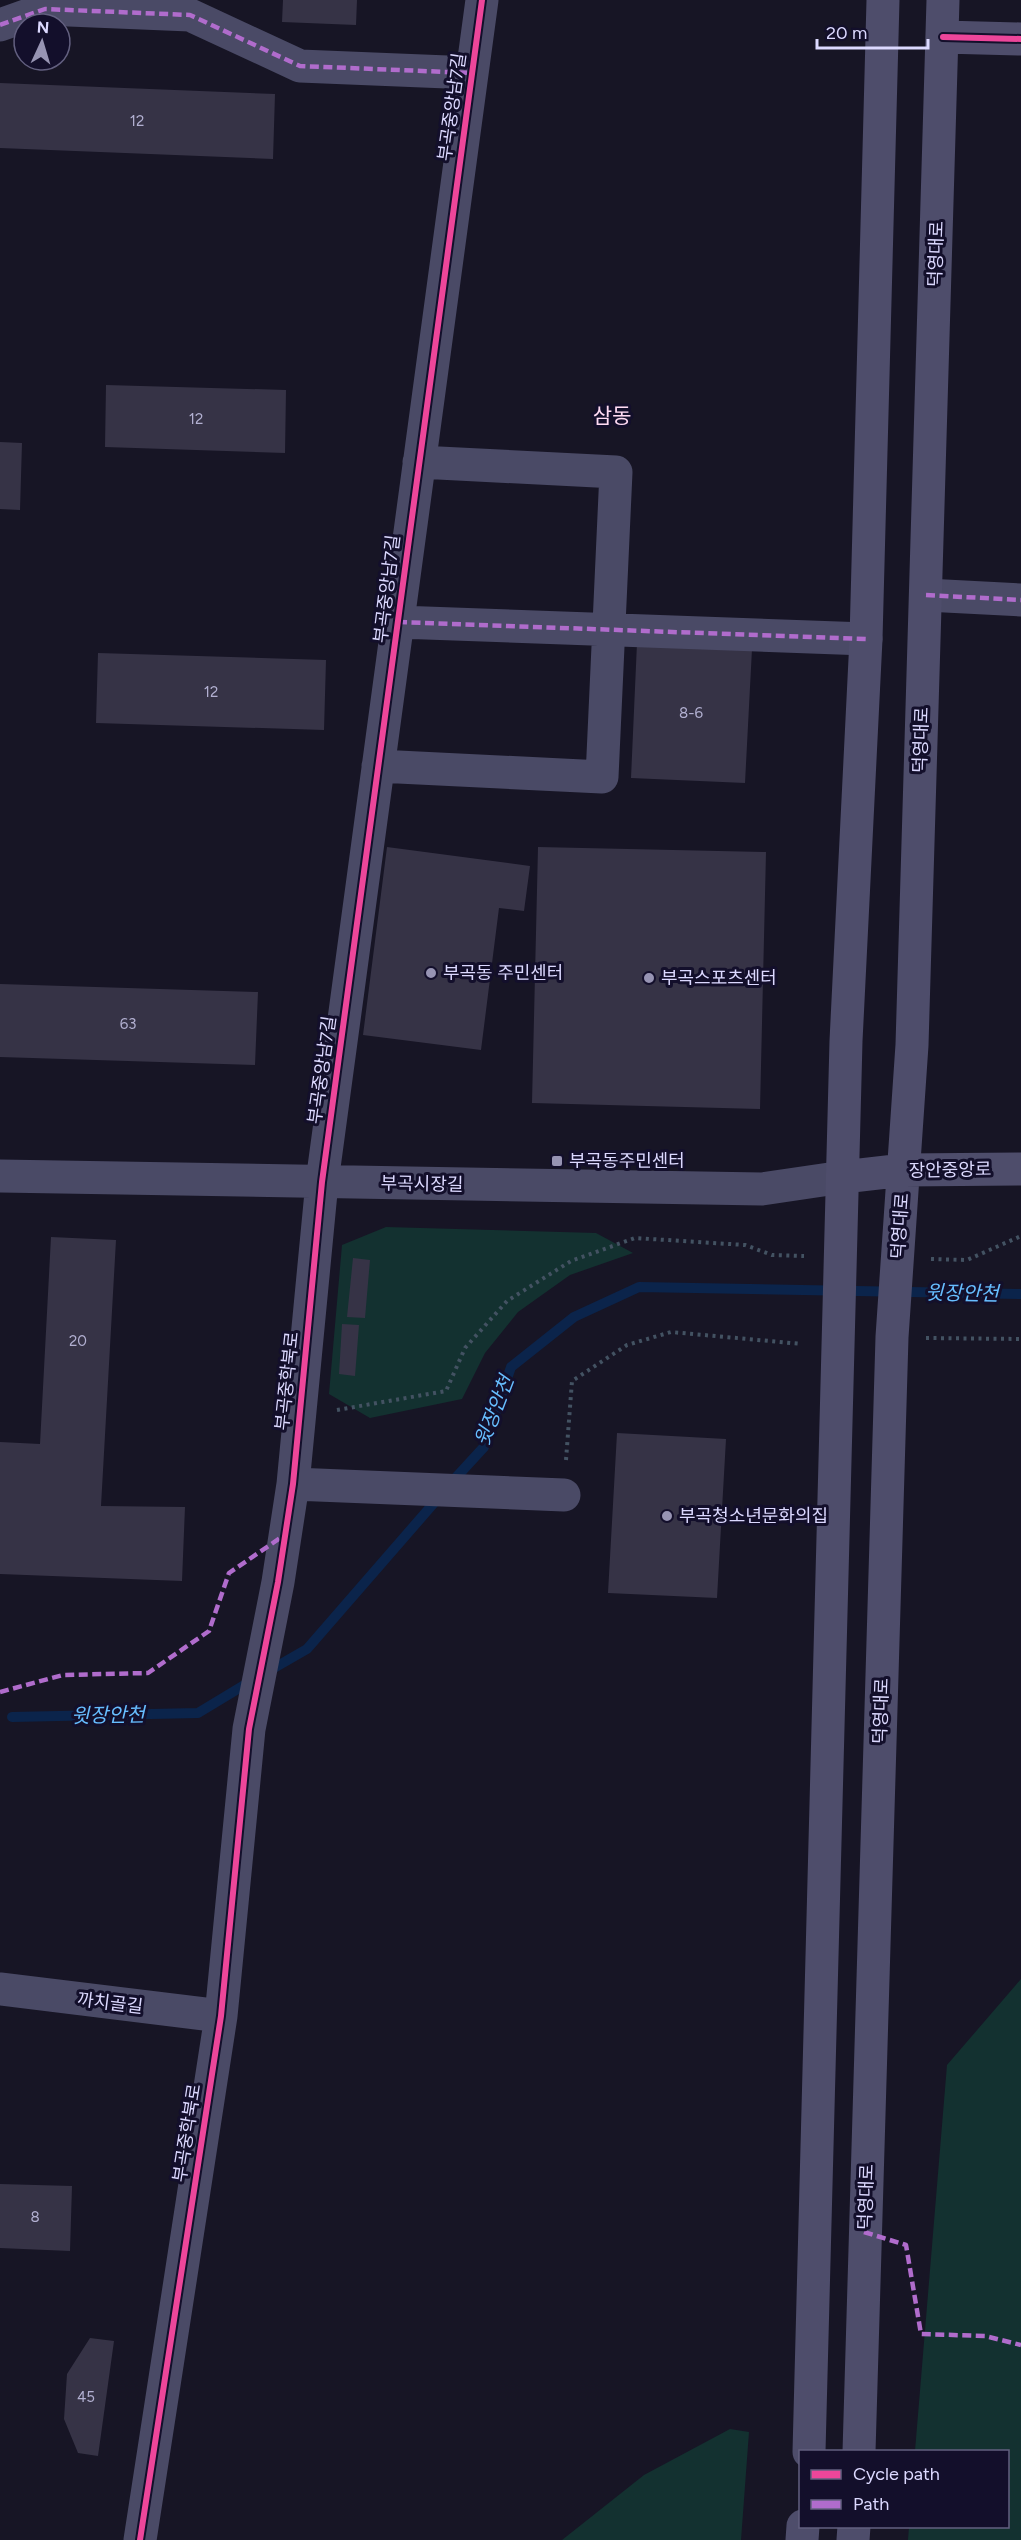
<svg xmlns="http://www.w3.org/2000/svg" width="1021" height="2540" font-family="Figtree,'Noto Sans KR',sans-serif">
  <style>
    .green { fill: #133130 }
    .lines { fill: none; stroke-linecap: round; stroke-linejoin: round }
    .stream { stroke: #0b244b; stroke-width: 10 }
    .building { fill: #363346 }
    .path { stroke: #435262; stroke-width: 4; stroke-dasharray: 3 4.5; stroke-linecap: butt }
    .street { stroke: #4a4a66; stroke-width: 33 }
    .secondary { stroke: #4e4d6b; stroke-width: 33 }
    .quiet { stroke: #b06ccc; stroke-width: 4.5; stroke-dasharray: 9 4.5; stroke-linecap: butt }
    .cycleway-casing { stroke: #130f2b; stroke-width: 10 }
    .cycleway { stroke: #ed469a; stroke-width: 6 }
    .poi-dot { fill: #9794b3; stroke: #130f2b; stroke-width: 2 }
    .labels { text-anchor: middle; stroke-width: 6; stroke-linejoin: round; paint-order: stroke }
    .number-label { font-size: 15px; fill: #b2b0d1 }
    .street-label { font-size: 18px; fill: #dcd9ff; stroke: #130f2b }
    .poi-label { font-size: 18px; fill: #dcd9ff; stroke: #130f2b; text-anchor: start }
    .water-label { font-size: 20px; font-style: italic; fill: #67beff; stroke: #130f2b }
    .quarter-label { font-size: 21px; fill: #ffdbf3; stroke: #130f2b }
  </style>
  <rect width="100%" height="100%" fill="#171525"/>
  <path class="green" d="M386 1227 596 1233 633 1253 570 1275 518 1312 485 1353 462 1399 370 1418 329 1394 342 1245Z
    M1021 1979V2540H908L909 2527 1008 2526V2452L915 2451 947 2065Z
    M730 2429 749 2432 741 2540H562L644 2475Z"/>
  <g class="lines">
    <path class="stream" d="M450 1484 484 1447 511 1367 574 1317 639 1287 1021 1294
      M267 1672 307 1649 440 1496
      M12 1717 198 1713 251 1681"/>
  </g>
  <path class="building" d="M283 0H357L356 25 282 22Z
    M0 83 275 94 273 159 0 148Z
    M106 385 286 390 285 453 105 447Z
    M0 442 22 443 20 510 0 509Z
    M637 643 752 649 745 783 631 778Z
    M98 653 326 660 324 730 96 723Z
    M387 847 530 866 524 911 499 908 481 1050 363 1035Z
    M538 847 766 852 760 1109 532 1103Z
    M0 984 258 992 255 1065 0 1057Z
    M51 1237 116 1240 101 1506 185 1507 182 1581 0 1574V1442L40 1444Z
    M353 1258 370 1260 365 1318 347 1317Z
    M342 1324 359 1325 355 1376 339 1374Z
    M617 1433 726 1439 717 1598 608 1593Z
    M0 2184 72 2186 70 2251 0 2248Z
    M90 2338 114 2341 98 2456 78 2453 64 2419 67 2374Z"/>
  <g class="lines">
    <path class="path" d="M931 1259 967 1260 1021 1236
      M926 1338 1021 1339
      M337 1410 446 1391 465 1348 507 1301 571 1261 635 1238 745 1245 772 1255 804 1256
      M566 1460 572 1381 627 1345 671 1332 802 1344"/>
    <path class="street" d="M0 25 45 9 190 15 300 66 472 73
      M926 595 1021 600
      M398 622 866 639
      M378 766 602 777 616 472 419 462
      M0 1176 762 1189 843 1177
      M293 1484 564 1495
      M0 1989 221 2016
      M140 2540 221 2016 249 1729 278 1582 293 1484 322 1182 482 0"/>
    <path class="secondary" d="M943 37 1021 39
      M843 1177 904 1170 1021 1169
      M809 2452 846 1041 866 639 883 0
      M859 2452 892 1337 912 1045 943 0
      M802 2540 803 2526
      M853 2540 854 2526"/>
    <path class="quiet" d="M0 25 45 9 190 15 300 66 472 73
      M926 595 1021 600
      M398 622 866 639
      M0 1692 63 1675 148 1673 209 1631 229 1573 286 1534
      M864 2232 906 2245 921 2334 985 2336 1021 2345"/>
    <defs>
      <path id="cycleway" d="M943 37 1021 39
        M140 2540 221 2016 249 1729 278 1582 293 1484 322 1182 482 0"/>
    </defs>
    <use href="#cycleway" class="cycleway-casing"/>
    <use href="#cycleway" class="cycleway"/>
  </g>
  <g class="poi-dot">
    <circle cx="431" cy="973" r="6"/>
    <circle cx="649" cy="978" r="6"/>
    <rect x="551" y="1155" width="12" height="12" rx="3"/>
    <circle cx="667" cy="1516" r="6"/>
  </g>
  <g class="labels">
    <g class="number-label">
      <text x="137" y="126">12</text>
      <text x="196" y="424">12</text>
      <text x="211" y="697">12</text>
      <text x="691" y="718">8-6</text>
      <text x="128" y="1029">63</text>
      <text x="78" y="1346">20</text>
      <text x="35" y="2222">8</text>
      <text x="86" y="2402">45</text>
    </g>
    <g class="street-label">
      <text transform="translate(452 107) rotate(-82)" y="6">부곡중앙남7길</text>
      <text transform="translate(936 254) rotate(-88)" y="6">덕영대로</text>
      <text transform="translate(387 589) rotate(-83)" y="6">부곡중앙남7길</text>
      <text transform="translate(921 740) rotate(-88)" y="6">덕영대로</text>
      <text transform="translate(322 1070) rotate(-82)" y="6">부곡중앙남7길</text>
      <text transform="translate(950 1170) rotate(-1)" y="6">장안중앙로</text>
      <text transform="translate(422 1184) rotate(1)" y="6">부곡시장길</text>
      <text transform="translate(900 1226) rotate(-86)" y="6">덕영대로</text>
      <text transform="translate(287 1381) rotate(-84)" y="6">부곡중학북로</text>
      <text transform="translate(881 1711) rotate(-88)" y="6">덕영대로</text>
      <text transform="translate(110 2003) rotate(7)" y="6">까치골길</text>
      <text transform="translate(187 2133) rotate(-81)" y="6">부곡중학북로</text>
      <text transform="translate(866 2197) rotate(-88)" y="6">덕영대로</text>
    </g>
    <g class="poi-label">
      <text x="443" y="979">부곡동 주민센터</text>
      <text x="661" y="984">부곡스포츠센터</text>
      <text x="569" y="1167">부곡동주민센터</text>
      <text x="679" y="1522">부곡청소년문화의집</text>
    </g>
    <g class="water-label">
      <text transform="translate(962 1293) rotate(1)" y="7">윗장안천</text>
      <text transform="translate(494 1411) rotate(-69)" y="7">윗장안천</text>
      <text transform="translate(108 1715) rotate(-1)" y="7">윗장안천</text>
    </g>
    <g class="quarter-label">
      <text x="612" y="423">삼동</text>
    </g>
  </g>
  <rect x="799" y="2450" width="210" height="78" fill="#130f2b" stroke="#636080" stroke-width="1.5"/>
  <rect x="811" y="2470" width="30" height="9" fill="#ed469a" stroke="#636080" stroke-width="1.5"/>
  <text x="853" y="2480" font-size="18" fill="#dcd9ff">Cycle path</text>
  <rect x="811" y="2500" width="30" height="9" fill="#b06ccc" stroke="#636080" stroke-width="1.5"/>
  <text x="853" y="2510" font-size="18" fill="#dcd9ff">Path</text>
  <g transform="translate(42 42) rotate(4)"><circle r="28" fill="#130f2b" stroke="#636080" stroke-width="1.5"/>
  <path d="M0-4.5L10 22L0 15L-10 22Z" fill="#9794b3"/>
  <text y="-9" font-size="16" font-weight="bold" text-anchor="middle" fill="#dcd9ff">N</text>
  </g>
  <path d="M817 39v9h111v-9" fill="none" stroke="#dcd9ff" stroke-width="3"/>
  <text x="826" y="39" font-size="18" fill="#dcd9ff" stroke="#130f2b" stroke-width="4.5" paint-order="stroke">20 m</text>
</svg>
